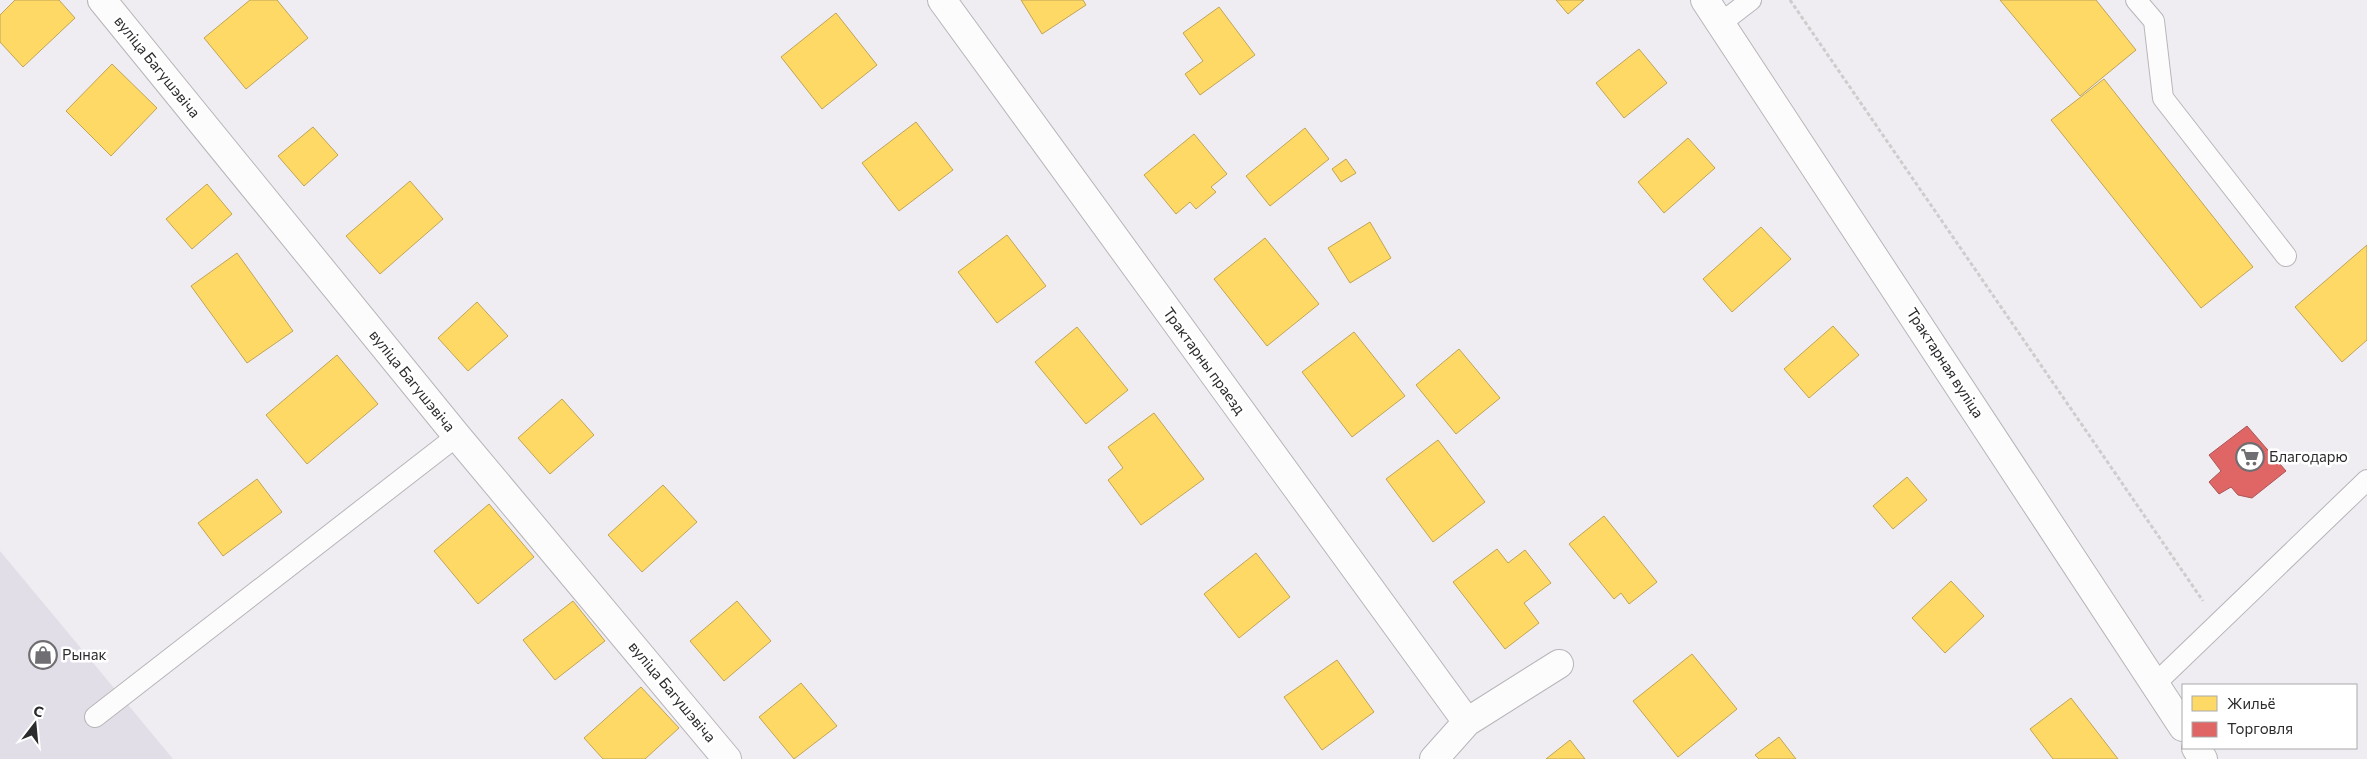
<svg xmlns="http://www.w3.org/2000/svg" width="2367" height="759" font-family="Commissioner,sans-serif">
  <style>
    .built { fill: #e2dee8 }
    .homes { fill: #ffd966; stroke: #bfa455 }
    .shops { fill: #e06666; stroke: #aa5455 }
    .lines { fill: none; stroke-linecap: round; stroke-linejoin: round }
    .lane-casing { stroke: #b7b5b9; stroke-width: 22 }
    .street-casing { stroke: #b7b5b9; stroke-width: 30 }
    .secondary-casing { stroke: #b7b5b9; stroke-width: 30 }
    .path { stroke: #cdcdcd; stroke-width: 3; stroke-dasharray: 4 2.5; stroke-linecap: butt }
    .lane { stroke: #fdfcfd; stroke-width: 20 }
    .street { stroke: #fdfcfd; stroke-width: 28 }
    .secondary { stroke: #fdfcfd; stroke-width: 28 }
    .labels { text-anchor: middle; stroke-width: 5; stroke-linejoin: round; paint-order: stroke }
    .street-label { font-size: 15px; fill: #2b2a2d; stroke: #fff }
    .poi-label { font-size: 15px; fill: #2b2a2d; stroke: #fff; text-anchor: start }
  </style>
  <rect width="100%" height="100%" fill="#efedf2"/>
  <path class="built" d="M0 551 173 759H0Z"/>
  <path class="homes" d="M15 0H59L75 18 23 67 0 42V15Z
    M250 0H277L308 38 246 89 204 38Z
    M1021 0H1083L1086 5 1042 34Z
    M1556 0H1584L1568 14Z
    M2000 0H2096L2136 50 2080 96Z
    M1219 7 1255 55 1200 95 1185 74 1203 61 1183 33Z
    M836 13 877 65 822 109 781 57Z
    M1639 49 1667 83 1624 118 1596 83Z
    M112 64 157 108 111 156 66 111Z
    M2104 79 2253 267 2201 308 2051 120Z
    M916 122 953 170 899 211 862 163Z
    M313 127 338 155 304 186 278 156Z
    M1305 128 1329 159 1270 206 1246 176Z
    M1194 134 1227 174 1211 187 1216 192 1196 209 1190 202 1176 214 1144 175Z
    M1688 138 1715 168 1664 213 1638 182Z
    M1346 159 1356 173 1341 182 1332 169Z
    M410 181 443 219 380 274 346 236Z
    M207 184 232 214 192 249 166 219Z
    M1370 222 1391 258 1350 283 1328 248Z
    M1761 227 1791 259 1732 312 1703 279Z
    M1007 235 1046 286 997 323 958 272Z
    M1265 238 1319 304 1267 346 1214 279Z
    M2367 245V340L2342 362 2295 307Z
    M237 253 293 331 247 363 191 286Z
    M477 302 508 336 468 371 438 338Z
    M1833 326 1859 355 1809 398 1784 369Z
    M1077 327 1128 390 1086 424 1035 362Z
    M1354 332 1405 396 1352 437 1302 372Z
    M1459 349 1500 398 1456 434 1416 385Z
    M337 355 378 404 307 464 266 415Z
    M562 399 594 435 550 474 518 438Z
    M1154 413 1204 479 1141 525 1108 480 1123 468 1108 447Z
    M1438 440 1485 502 1433 542 1386 479Z
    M1907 477 1927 500 1893 529 1873 506Z
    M257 479 282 512 223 556 198 523Z
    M663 485 697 522 642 572 608 535Z
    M489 504 534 557 478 604 434 551Z
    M1604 516 1657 582 1629 604 1621 593 1614 599 1569 544Z
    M1497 549 1508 563 1525 550 1551 583 1524 603 1539 623 1505 649 1453 582Z
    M1256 553 1290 597 1239 638 1204 594Z
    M1951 581 1984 616 1945 653 1912 618Z
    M573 601 605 641 555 680 523 640Z
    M737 601 771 641 724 681 690 641Z
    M1692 654 1737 709 1678 757 1633 701Z
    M1337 660 1374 712 1322 750 1284 697Z
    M801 683 837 726 794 759 759 717Z
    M641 687 679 728 645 759H603L584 738Z
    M2071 698 2118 759H2053L2030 729Z
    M1779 737 1796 759H1759L1755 755Z
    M1570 740 1585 759H1546Z"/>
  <path class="shops" d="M2247 426 2286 471 2252 498 2238 495 2231 487 2219 494 2209 482 2221 471 2209 455Z"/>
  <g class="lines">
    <defs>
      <path id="lane" d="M2136 0 2154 21 2163 98 2286 256
        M1721 23 1751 0
        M2156 683 2367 480
        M95 717 457 436"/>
      <path id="street" d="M102 0 457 436 727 759
        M942 0 1467 722
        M1434 759 1467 722 1559 664"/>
      <path id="secondary" d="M1705 0 2183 727
        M2196 748 2203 759"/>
    </defs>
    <use href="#lane" class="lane-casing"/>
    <use href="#street" class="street-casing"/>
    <use href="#secondary" class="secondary-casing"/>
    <path class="path" d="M1790 0 2203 601"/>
    <use href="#lane" class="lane"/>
    <use href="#street" class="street"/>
    <use href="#secondary" class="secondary"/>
  </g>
  <defs>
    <symbol id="supermarket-ring" viewBox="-11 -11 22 22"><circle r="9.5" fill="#fff" stroke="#706e72" stroke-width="1.5"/><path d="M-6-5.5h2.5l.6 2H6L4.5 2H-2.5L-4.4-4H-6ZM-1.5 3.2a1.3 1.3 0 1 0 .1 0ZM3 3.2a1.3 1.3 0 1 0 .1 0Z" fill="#706e72"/></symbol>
    <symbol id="shop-ring" viewBox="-11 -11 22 22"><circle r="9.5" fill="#fff" stroke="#706e72" stroke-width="1.5"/><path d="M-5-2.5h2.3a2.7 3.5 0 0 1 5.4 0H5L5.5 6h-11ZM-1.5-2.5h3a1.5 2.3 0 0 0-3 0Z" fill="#706e72"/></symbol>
  </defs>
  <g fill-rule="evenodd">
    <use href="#supermarket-ring" x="2234" y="441" width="32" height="32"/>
    <use href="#shop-ring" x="27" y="639" width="32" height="32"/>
  </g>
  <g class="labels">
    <g class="street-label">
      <text transform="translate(157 67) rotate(51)" y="5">вуліца Багушэвіча</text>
      <text transform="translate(1204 361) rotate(54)" y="5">Трактарны праезд</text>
      <text transform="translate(1945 363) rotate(57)" y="5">Трактарная вуліца</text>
      <text transform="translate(412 381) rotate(51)" y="5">вуліца Багушэвіча</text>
      <text transform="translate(672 692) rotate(50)" y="5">вуліца Багушэвіча</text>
    </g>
    <g class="poi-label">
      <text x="2269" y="462">Благодарю</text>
      <text x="62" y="660">Рынак</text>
    </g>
  </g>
  <rect x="2182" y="684" width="175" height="65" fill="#ffffff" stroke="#aaaaab"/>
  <rect x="2192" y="696" width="25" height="15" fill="#ffd966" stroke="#aaaaab"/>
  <text x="2227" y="709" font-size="15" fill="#2b2a2d">Жильё</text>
  <rect x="2192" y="722" width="25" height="15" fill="#e06666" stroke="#aaaaab"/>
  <text x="2227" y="734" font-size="15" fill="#2b2a2d">Торговля</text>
  <g transform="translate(35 724) rotate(16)" stroke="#ffffff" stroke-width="4" paint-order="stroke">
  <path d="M0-4L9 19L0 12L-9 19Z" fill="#2b2a2d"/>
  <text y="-8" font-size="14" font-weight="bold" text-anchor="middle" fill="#2b2a2d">С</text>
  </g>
</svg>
